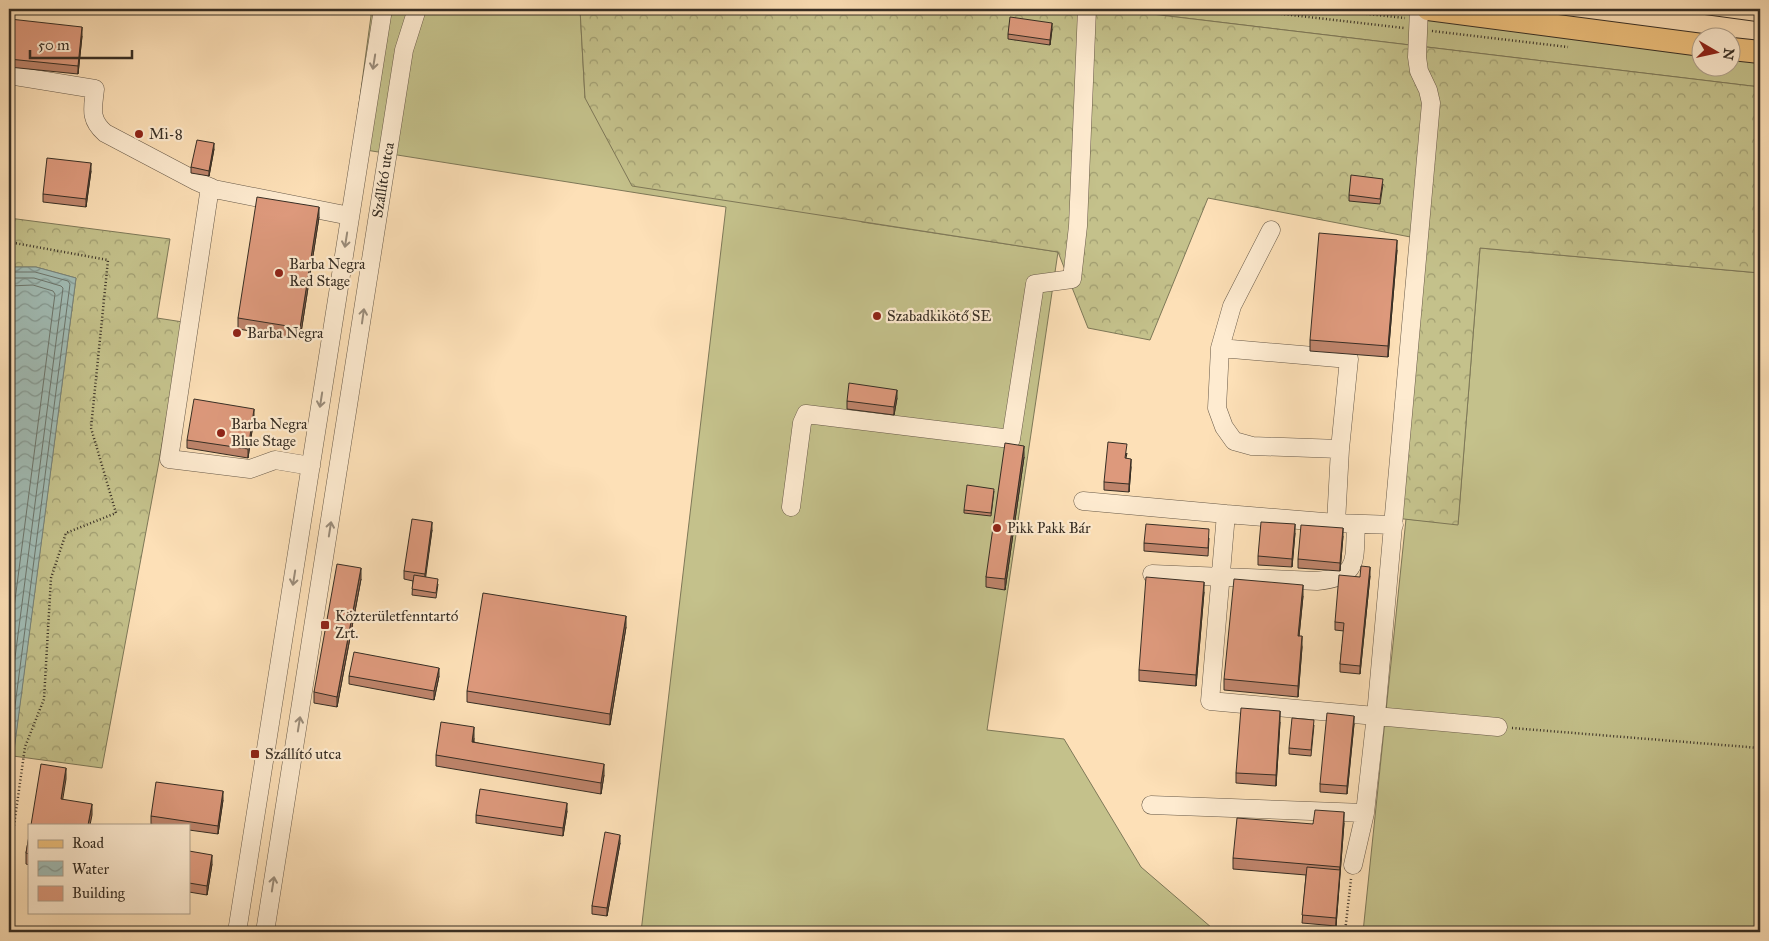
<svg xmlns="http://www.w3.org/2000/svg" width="1769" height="941" font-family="'IM FELL Great Primer',serif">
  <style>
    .grass { fill: #c4c18b; stroke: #7e7858 }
    .forest { fill: url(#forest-crowns); stroke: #7e7858 }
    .water { fill: url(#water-waves); stroke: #77837b }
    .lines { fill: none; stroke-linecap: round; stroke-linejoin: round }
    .shore { stroke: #6c756c; stroke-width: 1 }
    .minor-casing { stroke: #685a49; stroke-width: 19 }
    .major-casing { stroke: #372e24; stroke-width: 24 }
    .path { stroke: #372e24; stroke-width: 2.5; stroke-dasharray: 1 2.5; stroke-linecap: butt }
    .minor { stroke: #feebd0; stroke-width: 18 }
    .major { stroke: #eec07c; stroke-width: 22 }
    .tram { stroke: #372e24; stroke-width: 1 }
    .wall { fill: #be846b; stroke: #372e24 }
    .shaded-wall { fill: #9b6b57; stroke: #372e24 }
    .building { fill: #dd997c; stroke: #372e24 }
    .oneway { stroke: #9a8c7a }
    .poi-dot { fill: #8f2418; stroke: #feebd0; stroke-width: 2 }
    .labels { text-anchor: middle; stroke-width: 4.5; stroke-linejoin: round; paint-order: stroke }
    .poi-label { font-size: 15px; fill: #372e24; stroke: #feebd0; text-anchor: start }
    .street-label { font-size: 15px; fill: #372e24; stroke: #feebd0 }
  </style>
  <defs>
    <pattern id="forest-crowns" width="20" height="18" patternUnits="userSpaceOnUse" patternTransform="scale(1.25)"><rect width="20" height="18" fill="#c4c18b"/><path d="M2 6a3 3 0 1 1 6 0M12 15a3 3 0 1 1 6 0" fill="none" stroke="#a09d71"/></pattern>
    <pattern id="water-waves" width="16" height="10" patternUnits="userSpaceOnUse" patternTransform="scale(1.25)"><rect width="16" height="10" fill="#a1bcb5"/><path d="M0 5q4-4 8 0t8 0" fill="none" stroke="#849993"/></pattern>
  </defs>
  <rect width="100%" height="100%" fill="#fde0b7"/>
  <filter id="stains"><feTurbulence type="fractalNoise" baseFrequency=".004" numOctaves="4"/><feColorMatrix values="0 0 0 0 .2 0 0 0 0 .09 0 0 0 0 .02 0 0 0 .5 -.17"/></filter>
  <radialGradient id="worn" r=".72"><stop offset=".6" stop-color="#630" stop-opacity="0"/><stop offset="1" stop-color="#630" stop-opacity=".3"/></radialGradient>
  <path class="grass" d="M370 9H580L585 98 862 222 1058 252 987 730 1064 739 1141 867 1212 928 1227 932H641L726 207 353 148 371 16Z
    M1110 9H1428L1701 45 1702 68H1732V49L1760 52V87Z
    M1480 248 1760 273V932H1363L1406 519 1458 524Z"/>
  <path class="forest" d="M580 9H1110L1760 87V273L1480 248 1458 525 1395 518 1426 240 1208 198 1150 340 1088 328 1058 252 632 186 585 98Z
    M9 218 170 239 157 318 183 322 158 467 102 768 13 756 76 278 36 267H9Z"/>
  <path class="water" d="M9 267H36L76 278 9 789Z"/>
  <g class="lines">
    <path class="shore" d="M9 272H35L68 281 70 284 9 752
      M9 278H34L61 286 63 288 9 704
      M9 286 33 285 53 291 55 294 9 646"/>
    <defs>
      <path id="minor" d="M9 75 95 89C93 108 89 119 105 133L196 181 214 189 350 216
        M210 187 169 459 250 469 275 460 311 466
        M1271 230 1232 306 1220 348 1217 408 1224 427 1234 441 1252 446 1340 449
        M1220 348 1349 359 1340 449 1336 523
        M1083 501 1226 514
        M791 507 802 423 806 414 1011 439 1035 284 1072 279 1078 226 1087 9
        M1394 525 1336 523 1226 514 1210 701 1498 727
        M1152 574 1317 581C1360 577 1354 561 1356 524
        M1151 805 1365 813
        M1353 865 1365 813 1376 715 1431 103 1428 90 1419 71 1417 57 1419 9
        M237 932 383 9
        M265 932 404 50 417 9"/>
      <path id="major" d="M1428 9 1702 45
        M1732 49 1760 52"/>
    </defs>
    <use href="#minor" class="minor-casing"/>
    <use href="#major" class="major-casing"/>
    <path class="path" d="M1239 9 1404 28
      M1321 9 1405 18
      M1432 31 1568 47
      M9 242 108 260 91 428 116 513 66 533 51 578 44 699 25 747 9 861
      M1512 728 1760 748
      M1345 932 1351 879"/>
    <use href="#minor" class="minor"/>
    <use href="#major" class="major"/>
    <path class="tram" d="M1664 9 1760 22"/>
  </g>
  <path class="wall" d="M1019 9H1029L1028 14 1019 13Z
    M1058 9H1070V10Z
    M1052 29 1050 45 1008 39V34Z
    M9 30 82 36 78 74 9 67Z
    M214 149 209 176 191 173V167Z
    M91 171 86 207 43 202V194Z
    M1383 184 1380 204 1349 201V195Z
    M319 217 300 339 238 329V318Z
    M1397 250 1388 357 1310 351V340Z
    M897 398 894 415 847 409V401Z
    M254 417 248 458 187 448V440Z
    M1127 453 1126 458 1131 467 1129 492 1104 490V482Z
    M1024 457 1005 590 986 587V577Z
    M994 491 991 516 964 513V510Z
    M432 530 425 577 438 584 436 598 412 595 413 581 404 579V571Z
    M1295 533 1292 567 1258 565V556Z
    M1343 536 1340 571 1298 568V559Z
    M1209 538 1208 556 1144 551V543Z
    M1370 576 1360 674 1340 672V664L1344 631 1335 630V622L1360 577Z
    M361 579 337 707 314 703V692Z
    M1204 592 1196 686 1139 681V670Z
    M1303 596 1299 636 1302 647 1298 697 1224 690V679Z
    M626 627 610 725 467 702V691Z
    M349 676H439L434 700 349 684Z
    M1280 722 1276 786 1236 783V773Z
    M1354 724 1347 794 1320 792V784Z
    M1314 725 1311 756 1289 754V748Z
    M474 738V742L604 775 601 794 436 766V755Z
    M223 800 218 834 189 830V825H156L151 824V816Z
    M567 811 563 836 476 823V815Z
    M1344 823 1336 926 1302 923 1306 875 1233 869V858L1313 824Z
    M29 836V865L26 864V853Z
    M620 843 607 916 592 914V906Z
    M189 851 212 864 207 895 189 892Z"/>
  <path class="shaded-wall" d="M1052 23V29L1050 45V40Z
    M82 27V36L78 74V66Z
    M214 143V149L209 176V171Z
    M91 163V171L86 207V199Z
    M319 207V217L300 339V328Z
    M1397 240V250L1388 357V346Z
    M897 390V398L894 415V407Z
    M254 409V417L248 458V449Z
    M1024 446V457L1005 590V579Z
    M1131 459V467L1129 492V484Z
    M432 522V530L425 582V574Z
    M1295 524V533L1292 567V559Z
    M1343 528V536L1340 571V563Z
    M1370 567V576L1360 674V666Z
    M361 568V579L337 707V697Z
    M1204 582V592L1196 686V675Z
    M1303 585V596L1298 646V636Z
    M626 616V627L610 725V714Z
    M1302 636V647L1298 697V686Z
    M439 668V676L434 700V691Z
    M1280 711V722L1276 786V775Z
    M1354 716V724L1347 794V786Z
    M474 727V738L472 753V742Z
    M604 764V775L601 794V783Z
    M66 768V779L61 810V799Z
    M223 791V800L218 834V826Z
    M567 803V811L563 836V828Z
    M92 804V815L90 825H88Z
    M1344 812V823L1336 926V918Z
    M620 835V843L607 916V908Z
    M212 855V864L207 895V886Z"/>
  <path class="building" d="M1010 17 1052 23 1050 40 1008 34Z
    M10 19 82 27 78 66 9 59V30Z
    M197 140 214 143 209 171 191 167Z
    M47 158 91 163 86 199 43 194Z
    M1351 175 1383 179 1380 199 1349 195Z
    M257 197 319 207 300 328 238 318Z
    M1319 233 1397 240 1388 346 1310 340Z
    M849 383 897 390 894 407 847 401Z
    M194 399 254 409 248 449 187 440Z
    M1108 442 1127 444 1125 458 1131 459 1129 484 1104 482Z
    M1005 443 1024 446 1005 579 986 577Z
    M967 485 994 489 991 513 964 510Z
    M412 519 432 522 425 574 404 571Z
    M1261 522 1295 524 1292 559 1258 556Z
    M1146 524 1209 529 1208 548 1144 543Z
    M1301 525 1343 528 1340 563 1298 559Z
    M337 564 361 568 337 697 314 692Z
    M1361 566 1370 567 1360 666 1340 664 1344 623 1335 622 1339 575 1360 577Z
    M414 575 438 579 436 593 412 589Z
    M1146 577 1204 582 1196 675 1139 670Z
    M1234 579 1303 585 1298 636H1302L1298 686 1224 679Z
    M483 593 626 616 610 714 467 691Z
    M354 652 439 668 434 691 349 676Z
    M1241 708 1280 711 1276 775 1236 773Z
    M1327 713 1354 716 1347 786 1320 784Z
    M1292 718 1314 720 1311 750 1289 748Z
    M441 722 474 727 472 742 604 764 601 783 436 755Z
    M41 764 66 768 61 799 92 804 88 825H31Z
    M156 782 223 791 218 826 151 816Z
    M480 789 567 803 563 828 476 815Z
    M1315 810 1344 812 1340 867 1233 858 1237 818 1313 824Z
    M605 832 620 835 607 908 592 906Z
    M29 836V854L26 853Z
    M189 851 212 855 207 886 189 883Z
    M1307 867 1340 870 1336 918 1302 915Z"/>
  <defs><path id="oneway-shaft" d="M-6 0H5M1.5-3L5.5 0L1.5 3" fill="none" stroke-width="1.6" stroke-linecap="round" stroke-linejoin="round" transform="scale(1.25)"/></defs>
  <g class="oneway">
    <use href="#oneway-shaft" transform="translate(374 62) rotate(99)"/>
    <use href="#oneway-shaft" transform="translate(346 240) rotate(99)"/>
    <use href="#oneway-shaft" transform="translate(363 316) rotate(-82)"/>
    <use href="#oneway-shaft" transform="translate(321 400) rotate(99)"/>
    <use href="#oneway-shaft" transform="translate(330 529) rotate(-81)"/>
    <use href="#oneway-shaft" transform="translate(294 578) rotate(99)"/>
    <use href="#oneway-shaft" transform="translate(299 724) rotate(-81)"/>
    <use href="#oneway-shaft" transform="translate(273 884) rotate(-81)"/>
  </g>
  <g class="poi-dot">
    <circle cx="139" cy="134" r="5"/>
    <circle cx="279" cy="273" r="5"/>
    <circle cx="877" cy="316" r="5"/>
    <circle cx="237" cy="333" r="5"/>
    <circle cx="221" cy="433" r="5"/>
    <circle cx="997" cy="528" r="5"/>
    <rect x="320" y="620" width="10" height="10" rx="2.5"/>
    <rect x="250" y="749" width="10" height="10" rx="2.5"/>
  </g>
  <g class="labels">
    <g class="poi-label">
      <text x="149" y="139">Mi-8</text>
      <text x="289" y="269">Barba Negra<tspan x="289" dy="17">Red Stage</tspan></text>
      <text x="887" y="321">Szabadkikötő SE</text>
      <text x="247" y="338">Barba Negra</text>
      <text x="231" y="429">Barba Negra<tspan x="231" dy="17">Blue Stage</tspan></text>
      <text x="1007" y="533">Pikk Pakk Bár</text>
      <text x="335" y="621">Közterületfenntartó<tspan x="335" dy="17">Zrt.</tspan></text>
      <text x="265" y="759">Szállító utca</text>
    </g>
    <g class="street-label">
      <text transform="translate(383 180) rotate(-81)" y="5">Szállító utca</text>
    </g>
  </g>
  <rect width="1769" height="941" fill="none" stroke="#fde0b7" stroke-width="30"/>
  <rect x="10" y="10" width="1749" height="921" fill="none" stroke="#372e24" stroke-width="2.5"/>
  <rect x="15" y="15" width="1739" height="911" fill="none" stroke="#372e24"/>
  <rect x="28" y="824" width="162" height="90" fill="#feebd0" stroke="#ae9f8b"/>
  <rect x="38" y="840" width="25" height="8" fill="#eec07c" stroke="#ae9f8b"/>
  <text x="72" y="848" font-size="15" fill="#372e24">Road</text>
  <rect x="38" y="861" width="25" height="15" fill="url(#water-waves)" stroke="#ae9f8b"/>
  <text x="72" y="874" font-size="15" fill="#372e24">Water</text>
  <rect x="38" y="886" width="25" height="15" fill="#dd997c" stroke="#ae9f8b"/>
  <text x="72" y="898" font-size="15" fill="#372e24">Building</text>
  <g transform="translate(1716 52) rotate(99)"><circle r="24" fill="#feebd0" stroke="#ae9f8b"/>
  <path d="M0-4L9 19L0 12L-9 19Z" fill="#8f2418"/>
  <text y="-8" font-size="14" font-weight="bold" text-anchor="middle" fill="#372e24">N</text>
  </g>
  <path d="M30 50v8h102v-8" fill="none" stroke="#372e24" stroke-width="2.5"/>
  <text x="38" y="50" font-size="15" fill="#372e24" stroke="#feebd0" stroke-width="4" paint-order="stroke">50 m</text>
  <rect width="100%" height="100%" filter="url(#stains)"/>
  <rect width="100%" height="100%" fill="url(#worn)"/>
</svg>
